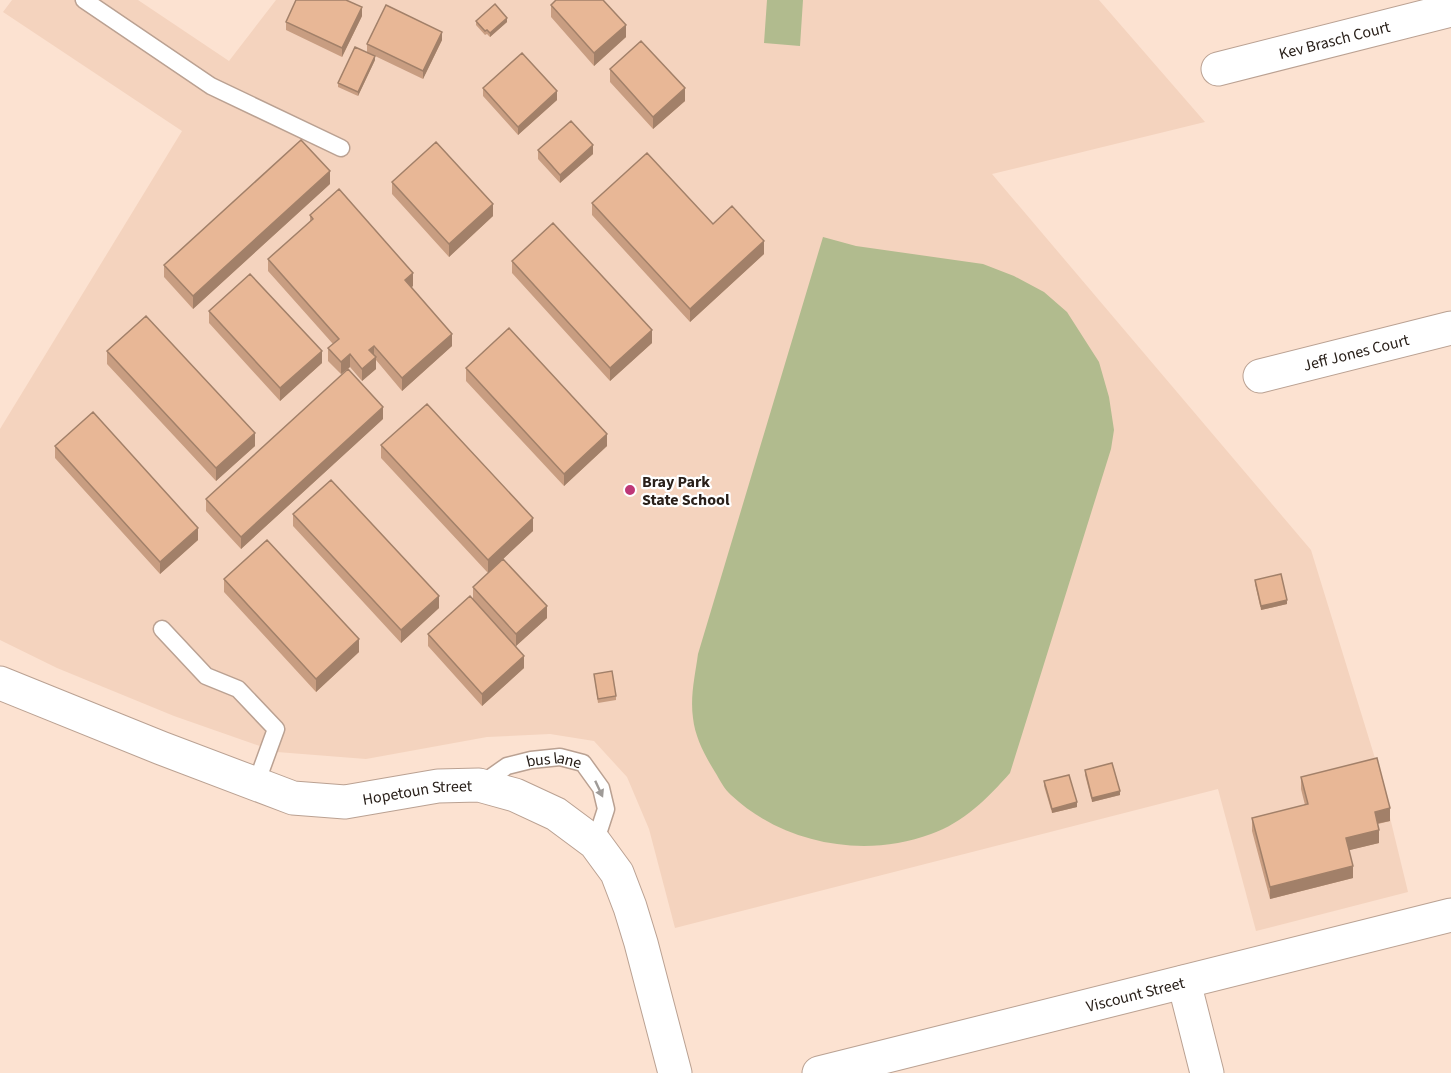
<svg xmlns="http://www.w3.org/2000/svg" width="1451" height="1073" font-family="'Source Sans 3',sans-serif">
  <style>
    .built { fill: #f4d3be }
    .green { fill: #b1bb8e }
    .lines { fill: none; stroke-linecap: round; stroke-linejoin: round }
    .service-casing { stroke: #baa192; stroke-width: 19 }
    .minor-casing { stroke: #baa192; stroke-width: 35 }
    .service { stroke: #fff; stroke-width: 16 }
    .minor { stroke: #fff; stroke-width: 33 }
    .wall { fill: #c89d81 }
    .shaded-wall { fill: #a28069 }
    .building { fill: #e8b796; stroke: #a28069; stroke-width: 1.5 }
    .oneway { fill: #9f9b98 }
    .poi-dot { fill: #be3777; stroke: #fff; stroke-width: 2 }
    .labels { text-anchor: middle; stroke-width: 4.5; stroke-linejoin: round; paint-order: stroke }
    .street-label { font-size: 16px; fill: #29201a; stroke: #fff }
    .poi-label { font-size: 16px; font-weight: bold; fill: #29201a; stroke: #fff; text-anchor: start }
  </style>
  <rect width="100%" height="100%" fill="#fce2d1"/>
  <path class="built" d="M12 0H138L229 61 276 0H1099L1205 122 992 174 1311 550 1378 768 1408 892 1256 931 1218 789 675 928 649 829 627 777 594 741 550 734 487 737 366 759 277 752 174 716 57 668 0 640V429L182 131 3 12Z"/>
  <path class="green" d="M767 0H803L800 46 764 43Z
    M823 237 856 246 983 264 1014 276 1044 292 1067 312 1099 362 1109 397 1114 430 1111 449 1010 773C988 798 963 823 931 834 864 859 783 844 731 795 724 789 720 780 715 772 705 756 695 737 693 718 690 696 695 676 698 654Z"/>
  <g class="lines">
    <defs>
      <g id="service">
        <path d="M84 0 211 86 341 148"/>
        <path d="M162 629 206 676 238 689 276 729 256 784"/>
        <path id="s1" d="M480 785 507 766 531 760 560 757 583 763 601 788 606 809 595 843"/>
      </g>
      <g id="minor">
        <path id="s2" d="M1218 69 1451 10"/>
        <path id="s3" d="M1260 376 1451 328"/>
        <path id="s4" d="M0 683 161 748 293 798 345 802 438 786 479 785 515 795 556 814 595 843 617 873 630 907 641 943 675 1073"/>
        <path d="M1184 982 1207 1073"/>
        <path id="s5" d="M819 1073 1451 915"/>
      </g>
    </defs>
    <use href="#service" class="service-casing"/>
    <use href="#minor" class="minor-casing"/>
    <use href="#service" class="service"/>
    <use href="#minor" class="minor"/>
  </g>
  <path class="wall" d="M551 5 626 37 594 66 551 17Z
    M362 16 342 57 286 30V22Z
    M476 21 507 22 490 37 487 34 485 35 476 25Z
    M442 40 423 79 375 56V60L358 96 338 87V83L367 52V44Z
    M610 69 685 101 653 129 610 82Z
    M483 88 557 100 518 135 483 96Z
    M538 150 593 154 560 183 538 159Z
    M392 182 493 216 449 257 392 194Z
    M330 184 193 309 164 277V265Z
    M592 203 713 224 764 254 690 322 592 215Z
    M310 215 413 286 411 287 452 346 402 391 376 360V369L362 381 350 367 341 374 328 361V348L333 344 268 271V259L310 222Z
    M512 261 652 343 610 381 512 273Z
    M209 311 322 363 280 401 209 323Z
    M107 351 255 446 216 481 107 364Z
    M466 368 607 446 564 486 466 381Z
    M383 419 241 549 206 511V499Z
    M381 445 533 531 488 573 381 458Z
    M55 446 198 540 160 574 55 458Z
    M293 514 439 608 401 643 293 526Z
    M224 579 359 652 316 692 224 592Z
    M1255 580 1287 604 1261 610 1255 584Z
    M473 587 547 618 516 646 524 668 482 706 428 646V634L473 598Z
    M594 674 616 696V700L598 703Z
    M1085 770 1120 795 1092 802 1085 775Z
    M1301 777 1390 821 1378 824 1379 843 1349 850 1353 878 1270 899 1252 831V818L1305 805 1301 789Z
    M1044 781 1077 807 1052 813 1044 786Z"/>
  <path class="shaded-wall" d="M362 7V16L342 57V48Z
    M507 18V22L490 37V33Z
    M626 25V37L594 66V53Z
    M442 32V40L423 79V71Z
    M375 56V60L358 96V92Z
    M685 88V101L653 129V117Z
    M557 91V100L518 135V127Z
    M593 145V154L560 183V175Z
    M330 171V184L193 309V296Z
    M493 204V216L449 257V244Z
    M764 241V254L690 322V309Z
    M413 273V286L405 293V280Z
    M652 330V343L610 381V368Z
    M452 334V346L402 391V378Z
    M374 346V358L376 357V369L362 381V369L369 350Z
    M322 351V363L280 401V388Z
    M350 354V367L341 374V362Z
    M383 407V419L241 549V537Z
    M255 433V446L216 481V468Z
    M607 434V446L564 486V474Z
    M533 518V531L488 573V560Z
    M198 528V540L160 574V562Z
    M439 596V608L401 643V630Z
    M1287 600V604L1261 610V606Z
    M547 606V618L516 646V634Z
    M359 639V652L316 692V679Z
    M524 656V668L482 706V694Z
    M1120 791V795L1092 802V798Z
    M1077 802V807L1052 813V809Z
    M1390 808V821L1375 824V812Z
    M1379 830V843L1346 851V838Z
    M1353 866V878L1270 899V887Z"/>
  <path class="building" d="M296 0H346L362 7 342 48 286 22Z
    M556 0H603L626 25 594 53 551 5Z
    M495 4 507 18 490 33 487 30 485 31 476 21Z
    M386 5 442 32 423 71 367 44Z
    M641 41 685 88 653 117 610 69Z
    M355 47 375 56 358 92 338 83Z
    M522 53 557 91 518 127 483 88Z
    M571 121 593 145 560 175 538 150Z
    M301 140 330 171 193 296 164 265Z
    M436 142 493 204 449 244 392 182Z
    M647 153 713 224 732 206 764 241 690 309 592 203Z
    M339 189 413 273 405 280 452 334 402 378 374 346 369 350 376 357 362 369 350 354 341 362 328 348 339 339 268 259 313 219 310 215Z
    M553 223 652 330 610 368 512 261Z
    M250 274 322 351 280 388 209 311Z
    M146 316 255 433 216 468 107 351Z
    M509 328 607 434 564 474 466 368Z
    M348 369 383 407 241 537 206 499Z
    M427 404 533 518 488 560 381 445Z
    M93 412 198 528 160 562 55 446Z
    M331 480 439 596 401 630 293 514Z
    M267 540 359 639 316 679 224 579Z
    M503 559 547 606 516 634 473 587Z
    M1281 574 1287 600 1261 606 1255 580Z
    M470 596 524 656 482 694 428 634Z
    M612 671 616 696 598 699 594 674Z
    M1377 758 1390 808 1375 812 1379 830 1346 838 1353 866 1270 887 1252 818 1308 804 1301 777Z
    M1112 763 1120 791 1092 798 1085 770Z
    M1069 775 1077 802 1052 809 1044 781Z"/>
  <defs><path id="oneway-solid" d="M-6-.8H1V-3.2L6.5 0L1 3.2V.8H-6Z" transform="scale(1.5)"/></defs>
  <use class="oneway" href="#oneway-solid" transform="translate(599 789) rotate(65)"/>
  <circle class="poi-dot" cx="630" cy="490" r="6"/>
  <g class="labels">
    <g class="street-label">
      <text dy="6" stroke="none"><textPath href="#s2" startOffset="120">Kev Brasch Court</textPath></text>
      <text dy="6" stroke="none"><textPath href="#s3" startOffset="99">Jeff Jones Court</textPath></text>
      <text dy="6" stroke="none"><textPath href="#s1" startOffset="81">bus lane</textPath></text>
      <text dy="6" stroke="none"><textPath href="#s4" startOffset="440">Hopetoun Street</textPath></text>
      <text dy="6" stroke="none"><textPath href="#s5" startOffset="326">Viscount Street</textPath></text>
    </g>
    <g class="poi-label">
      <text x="642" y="487">Bray Park<tspan x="642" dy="18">State School</tspan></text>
    </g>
  </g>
</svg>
